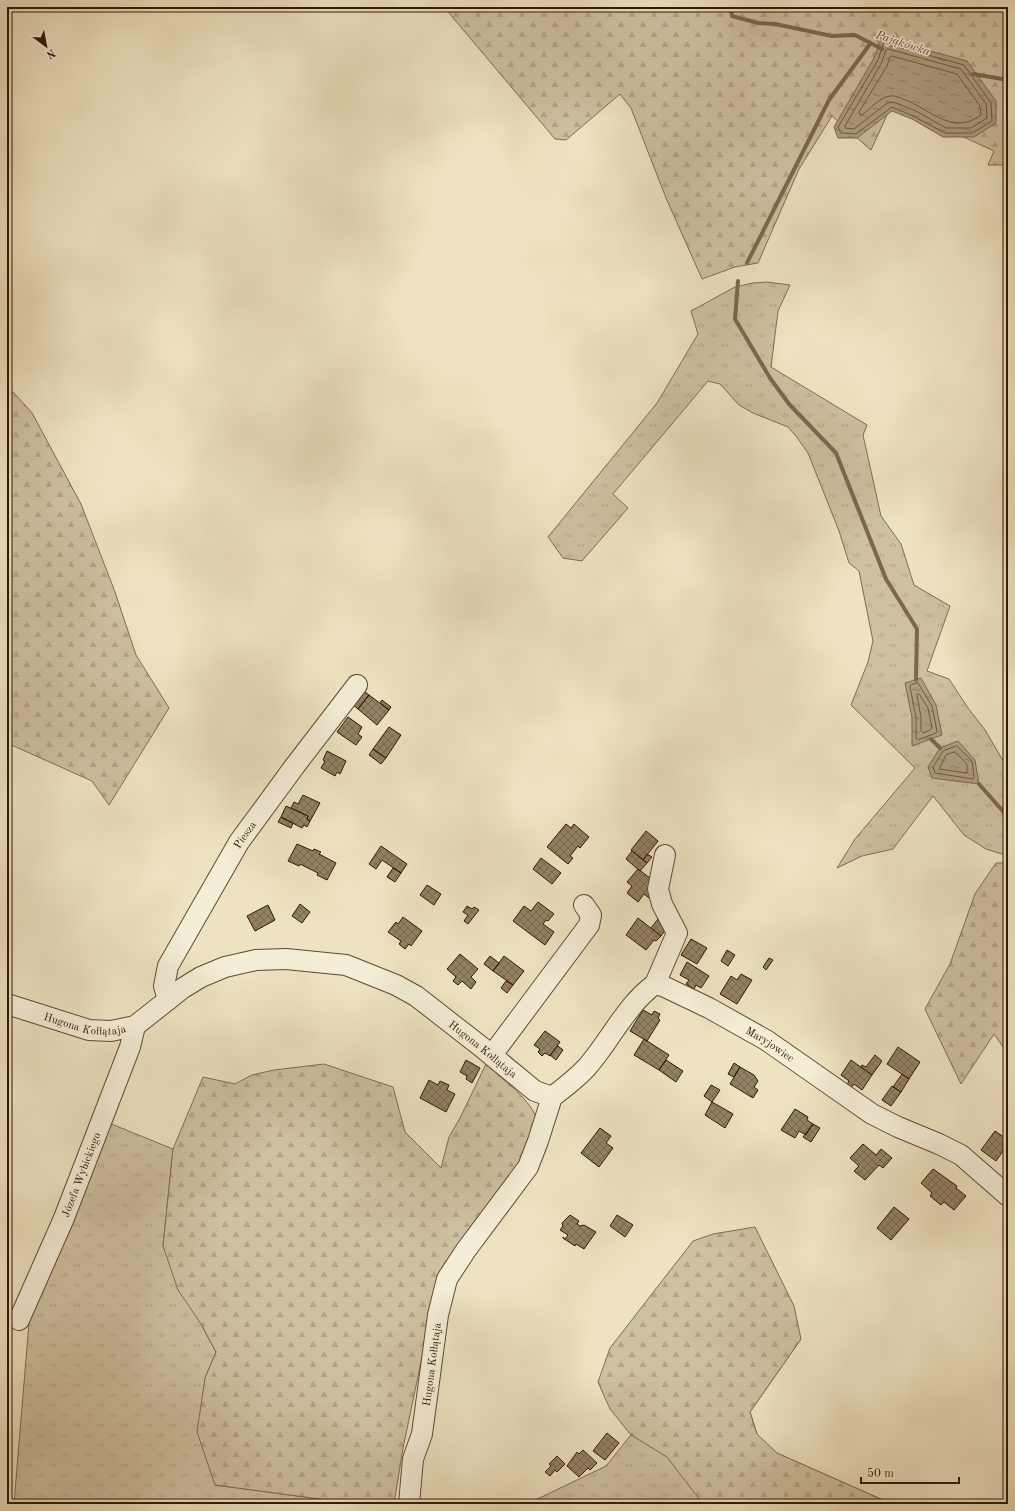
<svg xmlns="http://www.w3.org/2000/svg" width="1015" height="1511" font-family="'Old Standard TT',serif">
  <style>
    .grass { fill: url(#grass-tufts); stroke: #7f6c50 }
    .forest { fill: url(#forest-firs); stroke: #7f6c50 }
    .water { fill: url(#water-ripples); stroke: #7b684d }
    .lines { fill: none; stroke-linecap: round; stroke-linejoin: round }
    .shore { stroke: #6e5a40; stroke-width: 1 }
    .stream { stroke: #7b684d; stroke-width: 4 }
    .building { fill: url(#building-cross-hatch); stroke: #301701 }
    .minor-casing { stroke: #604a31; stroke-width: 22 }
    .minor { stroke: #f4edd7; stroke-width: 20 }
    .labels { text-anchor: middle; stroke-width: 3; stroke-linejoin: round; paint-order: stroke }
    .street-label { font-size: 11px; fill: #301701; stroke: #f4edd7 }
    .water-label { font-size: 12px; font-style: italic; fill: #624d34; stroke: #f4edd7 }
  </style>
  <defs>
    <pattern id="grass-tufts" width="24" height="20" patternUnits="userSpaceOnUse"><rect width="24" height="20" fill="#cec0a0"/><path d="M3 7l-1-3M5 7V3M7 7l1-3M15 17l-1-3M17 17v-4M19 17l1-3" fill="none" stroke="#b1a488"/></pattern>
    <pattern id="forest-firs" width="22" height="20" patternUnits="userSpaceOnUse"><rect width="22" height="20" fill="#cec0a0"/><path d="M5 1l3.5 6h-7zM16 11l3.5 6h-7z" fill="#b1a488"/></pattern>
    <pattern id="water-ripples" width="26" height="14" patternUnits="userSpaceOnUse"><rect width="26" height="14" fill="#ad9e80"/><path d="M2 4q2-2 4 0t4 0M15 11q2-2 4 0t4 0" fill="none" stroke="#8d8066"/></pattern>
    <pattern id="building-cross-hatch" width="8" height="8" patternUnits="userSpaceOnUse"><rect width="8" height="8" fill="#938165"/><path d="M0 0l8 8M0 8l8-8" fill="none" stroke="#786951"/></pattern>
  </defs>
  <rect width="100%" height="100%" fill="#eee3c1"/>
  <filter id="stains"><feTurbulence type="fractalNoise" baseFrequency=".005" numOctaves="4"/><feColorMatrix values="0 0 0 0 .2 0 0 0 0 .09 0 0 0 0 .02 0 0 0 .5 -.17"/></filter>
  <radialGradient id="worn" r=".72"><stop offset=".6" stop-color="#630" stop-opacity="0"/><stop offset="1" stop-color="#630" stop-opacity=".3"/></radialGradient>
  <path class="grass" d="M767 282 790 285 778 311 771 367 867 425 863 435 881 516 901 544 914 585 950 606 927 671 949 679 968 708 985 730 1008 769V856L986 849 964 835 933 796 893 849 862 856 837 868 855 839 915 768 851 705 868 662 873 641 859 571 849 563 839 531 808 453 796 436 788 427 753 413 739 405 720 384 708 381 613 494 628 508 582 561 563 558 548 537 657 403 698 334 691 311 735 287 753 283Z
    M109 1123 173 1149 163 1246 201 1324 216 1352 205 1378 215 1485 357 1504H14L29 1323Z
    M801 1339 750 1412 757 1434 772 1451 892 1504H673L657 1499 656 1504H527L606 1466 631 1435Z"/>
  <path class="forest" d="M444 7H1008V165H988L994 151 892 104 871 150 832 116 799 169 758 263 735 267 702 279 666 198 631 108 620 94 566 140 555 139Z
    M7 388 14 393 32 413 81 504 115 592 136 655 169 708 109 805 92 781 7 743Z
    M996 863H1008V1054L994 1034 961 1084 925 1009 950 964 975 894Z
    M324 1064 393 1087 405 1132 441 1168 449 1137 460 1118 486 1064C502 1079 528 1097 536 1117L520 1167 436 1290 403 1448 394 1504H357L215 1485 197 1432 205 1378 216 1352 201 1324 178 1290 163 1246 173 1149 203 1077 235 1084 252 1075 274 1070Z
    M755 1227 794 1306 801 1339 750 1412 757 1434 777 1453 892 1504H703L667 1457 631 1435 610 1409 598 1382 610 1348 693 1241 713 1234Z"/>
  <path class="water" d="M875 36 967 61 996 101V123L974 137H943L912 119 892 111 857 138H838L834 127 874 58 879 44Z
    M921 678 936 705 942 735 912 746V718L905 683Z
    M958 741 975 760 979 784 932 778 928 767 940 748Z"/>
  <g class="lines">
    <path class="shore" d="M884 43 964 65 991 103 992 121 972 133H945L913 116 892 107 856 134 841 133 838 127 878 60Z
      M888 49 961 69 986 104 987 118 971 128H946L916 111 896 103 891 102 886 104 854 129 845 128V126L882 62 886 50Z
      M892 56 957 74 980 106 981 115C954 135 933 112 908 101 902 99 896 95 890 96 880 97 870 109 862 115H860L859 112 887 66 890 57Z
      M918 683 932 706 937 731 936 733 918 740 916 738V717L910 687 911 685Z
      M918 694 920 695 928 708 932 728 930 730 923 733 921 731V717L917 696Z
      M957 746 972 761 974 777 973 779 935 773 933 767 943 751Z
      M955 752 967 764V773L939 769 946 755Z"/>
    <path class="stream" d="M730 7 732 16 758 23 775 24 832 36 855 35 882 49
      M973 74 1008 80
      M747 263 829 100 870 44
      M738 281 735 319 770 378 789 404 836 453 886 579 917 629 916 680
      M931 739 940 748
      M979 784 1008 817"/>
  </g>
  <path class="building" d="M363 690 369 695 358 709 352 704Z
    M369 695 389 710 377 725 358 709Z
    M382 700 391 707 389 710 380 703Z
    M348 717 362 727 358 734 362 737 356 745 337 732Z
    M389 727 401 735 386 758 373 749Z
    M373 749 386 758 381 764 369 755Z
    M327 751 346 761 340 774 337 772 335 776 321 768 325 761 323 760Z
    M303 795 320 803 310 821 307 819 308 816 291 808 294 802 298 804Z
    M286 806 308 816 307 819 310 821 307 827 304 825 302 828 281 817Z
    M281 817 293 823 291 828 278 822Z
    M566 824 571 828 574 824 589 837 580 848 578 846 570 856 573 858 568 864 547 847Z
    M646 831 658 841 643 860 631 850Z
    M297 844 313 851 314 849 321 852 319 854 336 863 327 880 317 875 318 873 300 864 299 866 288 861Z
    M381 846 407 864 401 873 382 860 376 869 369 864Z
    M632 851 647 863 640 871 626 859Z
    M647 854 652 857 647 863 643 860Z
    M541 858 561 873 552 884 533 869Z
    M393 868 401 873 395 882 387 877Z
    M638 869 654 881 648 890 652 893 649 898 644 894 638 902 627 893 632 886 627 882Z
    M427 885 441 894 434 905 420 895Z
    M538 902 554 914 548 921 546 920 543 924 554 932 545 945 513 921 524 906 531 911Z
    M300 904 310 912 302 923 292 916Z
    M268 905 275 920 255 931 247 916Z
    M467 906 472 909 474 907 479 910 468 924 464 921 468 915 463 912Z
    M403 917 422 931 411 946 409 944 405 949 399 944 401 941 388 932 396 922 398 924Z
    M638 918 661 936 656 941 654 940 646 950 626 935Z
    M658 919 668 926 661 936 651 928Z
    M691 939 707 948 697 964 681 955Z
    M727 950 735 955 728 966 721 961Z
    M460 954 478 969 471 977 476 982 471 989 462 981 458 985 453 981 456 977 447 969Z
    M490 956 499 963 493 971 484 964Z
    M504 956 524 971 513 985 493 971Z
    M769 958 773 960 766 970 763 967Z
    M687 962 709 976 701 988 696 985 694 989 686 984 689 980 680 975Z
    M741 974 752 980 737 1004 720 994 731 976 737 980Z
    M506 981 513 985 507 993 501 988Z
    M643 1010 652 1015 654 1011 660 1014 658 1018 660 1020 647 1041 630 1031Z
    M545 1031 560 1042 550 1056 545 1053 542 1056 538 1052 540 1049 534 1045Z
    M644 1039 669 1055 659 1070 634 1055Z
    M558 1046 563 1050 556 1060 550 1055Z
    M898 1047 920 1062 909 1079 887 1064Z
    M875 1055 882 1061 872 1075 861 1067 862 1065 866 1067Z
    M466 1060 480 1068 472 1083 466 1079 467 1076 460 1072Z
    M666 1060 683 1071 676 1082 659 1070Z
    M851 1060 872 1075 862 1090 854 1084 851 1088 847 1085 849 1081 841 1075Z
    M734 1063 740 1067 734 1077 728 1074Z
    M740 1067 754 1075 758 1081 754 1087 758 1090 753 1098 730 1084Z
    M902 1074 909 1079 901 1092 893 1087Z
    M429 1080 438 1085 440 1081 449 1085 447 1090 455 1094 446 1112 420 1098Z
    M711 1085 720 1090 712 1102 704 1096Z
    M892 1086 901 1092 891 1106 882 1100Z
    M712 1102 733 1114 725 1128 705 1115Z
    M795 1109 808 1117 807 1120 813 1124 806 1135 799 1131 795 1138 781 1130Z
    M813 1124 820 1128 811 1142 803 1137Z
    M600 1128 611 1136 606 1143 613 1148 599 1167 581 1153Z
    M995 1131 1008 1140V1144L996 1161 981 1150Z
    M863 1144 876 1155 881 1149 892 1158 883 1168 879 1165 865 1180 854 1171 859 1166 850 1158Z
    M933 1169 957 1186 956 1188 966 1196 954 1210 944 1202 941 1205 930 1196 932 1193 921 1183Z
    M894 1207 909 1219 891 1240 877 1228Z
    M570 1215 579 1221 577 1224 580 1226 584 1225 596 1232 584 1249 576 1244 575 1246 563 1238V1237L565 1239 568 1235 560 1230 563 1226 562 1223Z
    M617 1215 633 1225 625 1237 610 1226Z
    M607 1433 619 1443 605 1460 593 1451Z
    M583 1450 597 1463 590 1470 588 1468 579 1477 567 1466 577 1452 579 1454Z
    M557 1456 565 1464 557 1472 555 1470 550 1476 545 1472 551 1466 549 1464Z"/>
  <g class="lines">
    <defs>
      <g id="minor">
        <path d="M655 984 677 933 662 904 658 889 665 855"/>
        <path id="s1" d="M168 1000 164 986 168 966 239 842 294 767 357 685"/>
        <path id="s2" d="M7 1004 89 1030 111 1031 135 1026 183 988 201 977 225 967 256 960 286 959 346 965 396 985 416 996 479 1045 535 1091 552 1097"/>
        <path d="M492 1055 589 925 591 915 584 905"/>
        <path id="s3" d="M552 1097C564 1088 577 1078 587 1067 610 1041 626 1005 655 984L663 986 709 1008 766 1040 872 1114 898 1127 939 1144 961 1155 1008 1196"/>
        <path id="s4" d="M19 1320 64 1218 130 1047 135 1026"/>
        <path id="s5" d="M409 1504 413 1459 422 1434 438 1315 447 1279 466 1250 528 1167 538 1141 552 1097"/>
      </g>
    </defs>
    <use href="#minor" class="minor-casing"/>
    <use href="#minor" class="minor"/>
  </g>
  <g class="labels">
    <g class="street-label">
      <text dy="4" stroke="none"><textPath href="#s1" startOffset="187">Piesza</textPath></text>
      <text dy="4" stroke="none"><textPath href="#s2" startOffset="81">Hugona Kołłątaja</textPath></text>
      <text dy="4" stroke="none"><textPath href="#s3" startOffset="284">Maryjowiec</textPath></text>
      <text dy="4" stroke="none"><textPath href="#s2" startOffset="525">Hugona Kołłątaja</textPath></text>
      <text dy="4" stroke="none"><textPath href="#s4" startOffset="158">Józefa Wybickiego</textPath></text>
      <text dy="4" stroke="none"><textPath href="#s5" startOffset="142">Hugona Kołłątaja</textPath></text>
    </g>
    <g class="water-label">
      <text transform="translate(903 43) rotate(18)" y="4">Pająkówka</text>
    </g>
  </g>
  <rect width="1015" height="1511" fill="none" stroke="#eee3c1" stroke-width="24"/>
  <rect x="8" y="8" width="999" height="1495" fill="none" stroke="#301701" stroke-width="2"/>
  <rect x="12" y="12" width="991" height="1487" fill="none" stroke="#301701"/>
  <g transform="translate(46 46) rotate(148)" stroke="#f4edd7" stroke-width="3" paint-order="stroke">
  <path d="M0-3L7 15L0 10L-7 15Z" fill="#301701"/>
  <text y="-6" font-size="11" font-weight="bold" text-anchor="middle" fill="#301701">N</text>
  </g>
  <path d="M861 1477v6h98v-6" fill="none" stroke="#301701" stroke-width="2"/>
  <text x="867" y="1477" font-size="12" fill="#301701" stroke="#f4edd7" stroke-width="3" paint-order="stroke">50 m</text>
  <rect width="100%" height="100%" filter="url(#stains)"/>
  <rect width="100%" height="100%" fill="url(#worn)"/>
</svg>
